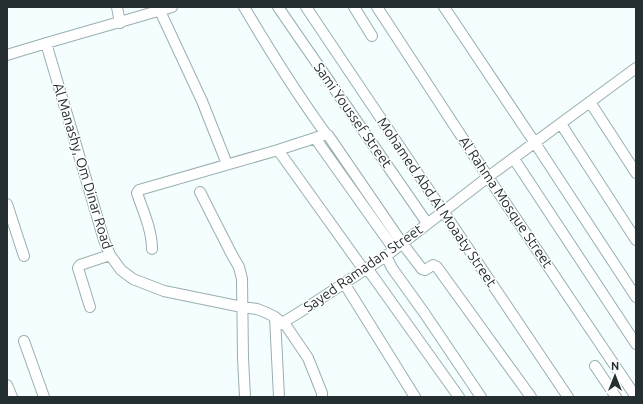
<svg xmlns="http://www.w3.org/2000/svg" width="643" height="404" font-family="Ubuntu,sans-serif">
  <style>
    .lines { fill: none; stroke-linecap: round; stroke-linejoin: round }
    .minor-casing { stroke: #98afb2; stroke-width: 12 }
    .minor { stroke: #fff; stroke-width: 10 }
    .labels { text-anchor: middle; stroke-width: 3; stroke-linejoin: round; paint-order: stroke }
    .street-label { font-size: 14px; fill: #252e30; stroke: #fff }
  </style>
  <rect width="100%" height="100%" fill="#f4feff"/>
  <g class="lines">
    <defs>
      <path id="minor" d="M117 7 120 23
        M244 7C270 51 296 93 326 134L328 135 402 243 422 269 425 270 433 265 437 267 531 397
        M278 7 427 223
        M306 7 443 211 568 397
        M354 7 372 36
        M377 7 488 177 636 397
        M444 7 535 143 636 297
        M160 11 202 101 227 164
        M46 43 104 240 110 255 121 270 133 279 164 291 242 307 257 309 267 313 275 317 287 327 308 358 322 393V397
        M7 55C62 38 117 23 172 7
        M590 102 636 173
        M561 124 636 240
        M315 138 394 249
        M278 150 364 270
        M514 159 636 344
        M200 192 231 253 239 267 242 279 243 358 245 397
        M7 204 24 256
        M152 249C152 230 143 211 137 193L139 190 278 150 315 138 326 134
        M386 256 392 268 425 314 481 397
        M367 268 459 397
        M344 283 415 397
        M90 307 78 268 80 265 110 255
        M275 317 279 397
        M282 323 300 312 386 256 488 177 636 68
        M24 341 44 397
        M595 366 616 397
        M7 385 12 397"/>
    </defs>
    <use href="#minor" class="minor-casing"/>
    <use href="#minor" class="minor"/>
  </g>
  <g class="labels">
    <g class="street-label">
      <text transform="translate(353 115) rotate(55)" y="5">Sami Youssef Street</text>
      <text transform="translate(83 166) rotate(73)" y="5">Al Manashy, Om Dinar Road</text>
      <text transform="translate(437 202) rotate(56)" y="5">Mohamed Abd Al Moaaty Street</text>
      <text transform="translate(506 202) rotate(56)" y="5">Al Rahma Mosque Street</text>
      <text transform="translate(363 268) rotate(-35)" y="5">Sayed Ramadan Street</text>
    </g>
  </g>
  <rect width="643" height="404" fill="none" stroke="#252e30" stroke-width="16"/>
  <g transform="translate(615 376)" stroke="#ffffff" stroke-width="3" paint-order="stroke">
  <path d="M0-3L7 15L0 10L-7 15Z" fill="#252e30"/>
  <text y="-6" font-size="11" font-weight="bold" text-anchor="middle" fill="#252e30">N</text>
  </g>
</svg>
